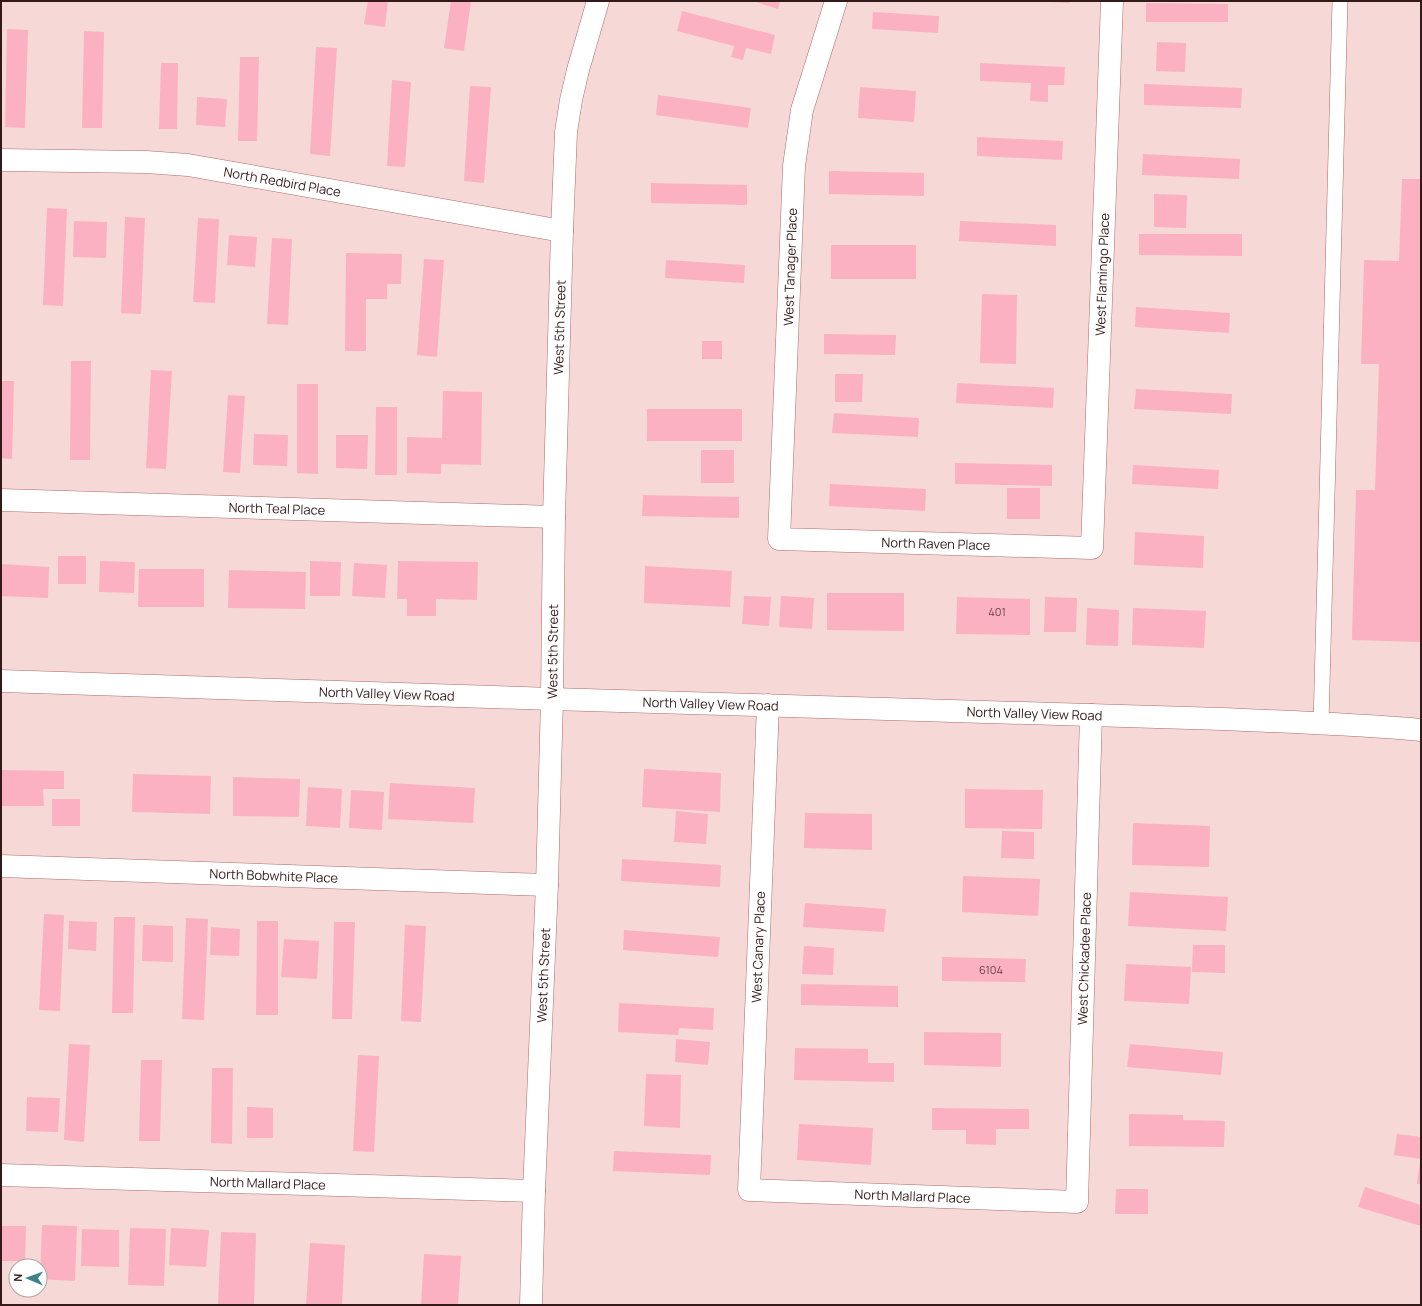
<svg xmlns="http://www.w3.org/2000/svg" width="1422" height="1306" font-family="Manrope,sans-serif">
  <style>
    .building { fill: #fbb1c1 }
    .lines { fill: none; stroke-linecap: round; stroke-linejoin: round }
    .lane-casing { stroke: #ac6b66; stroke-width: 16 }
    .street-casing { stroke: #ac6b66; stroke-width: 23 }
    .secondary-casing { stroke: #ac6b66; stroke-width: 23 }
    .lane { stroke: #fff; stroke-width: 15 }
    .street { stroke: #fff; stroke-width: 22 }
    .secondary { stroke: #fff; stroke-width: 22 }
    .labels { text-anchor: middle; stroke-width: 3; stroke-linejoin: round; paint-order: stroke }
    .number-label { font-size: 11px; fill: #654042 }
    .street-label { font-size: 13px; fill: #331a18; stroke: #fff }
  </style>
  <rect width="100%" height="100%" fill="#f6d9d6"/>
  <path class="building" d="M368 1H388L385 27 364 24Z
    M451 1H471L464 51 444 48Z
    M753 1H780L778 9Z
    M1051 1H1070L1069 3 1051 2Z
    M1146 3 1228 4V22H1146Z
    M682 11 775 35 771 54 746 48 743 60 731 57 734 46 677 31Z
    M873 12 939 16 938 33 872 29Z
    M7 29 28 30 25 128 5 127Z
    M84 31 104 32 102 128H82Z
    M1157 42 1186 43 1185 72 1156 71Z
    M316 47 337 48 330 156 310 154Z
    M240 57H259L257 141H238Z
    M161 63H178L177 129H159Z
    M980 63 1065 67 1064 85H1048V102L1030 101 1031 83 980 81Z
    M392 80 411 82 405 167 387 166Z
    M1144 84 1242 88 1241 108 1144 105Z
    M470 86 491 87 484 183 464 181Z
    M860 87 916 91 914 122 858 118Z
    M658 95 751 108 748 128 656 115Z
    M197 97 227 99 225 127 196 125Z
    M977 137 1063 141 1062 160 977 156Z
    M1143 154 1240 159 1239 179 1142 175Z
    M829 171 924 173V196L829 194Z
    M1402 179H1421V642L1352 640 1356 490H1375L1379 364H1361L1364 260 1399 261Z
    M651 183 747 185V205L651 203Z
    M1154 194 1187 195 1186 228 1154 227Z
    M47 208 67 209 63 306 43 305Z
    M125 217 145 218 141 314 121 313Z
    M198 218 219 219 215 303 193 302Z
    M74 221 107 222 106 258 73 257Z
    M960 221 1056 225V246L959 241Z
    M1139 234H1242V256L1139 255Z
    M229 235 257 237 255 267 227 265Z
    M272 238 292 239 288 325 267 324Z
    M831 245H916V279H831Z
    M346 253 402 254 401 284H387V299H366V351H345Z
    M424 259 444 260 437 357 417 355Z
    M666 260 745 265 744 283 665 278Z
    M982 294 1017 295 1016 364 980 363Z
    M1136 307 1230 313 1229 333 1135 327Z
    M824 334 896 335 895 355 824 354Z
    M702 341H722V359H702Z
    M71 361H91L90 460H70Z
    M151 370 172 371 166 469 146 468Z
    M835 374H863L862 402H835Z
    M1 381H14L12 459 1 458Z
    M957 383 1054 388 1053 408 956 403Z
    M297 384H318V474L297 473Z
    M1136 389 1232 394 1231 414 1134 409Z
    M443 391 482 392 481 465 441 464V474L407 473V437L442 438Z
    M228 395 245 396 240 473 223 472Z
    M376 407H397V475H375Z
    M647 409H742V441H647Z
    M834 413 919 418 918 437 832 433Z
    M254 434 288 435 287 466 253 465Z
    M336 435H368L367 469 336 468Z
    M701 450H734V483H701Z
    M955 463 1052 465V486L955 484Z
    M1133 465 1219 470 1218 489 1132 484Z
    M830 484 926 489 925 511 829 506Z
    M1007 488H1040V519H1007Z
    M643 495 739 497V518L642 516Z
    M1135 532 1204 536 1203 568 1134 565Z
    M58 556H86V584H58Z
    M100 561 135 562 134 593 99 592Z
    M310 561 341 562 340 596H310Z
    M398 561 478 562 477 600 436 599V616H407V599H397Z
    M354 563 387 565 385 598 352 596Z
    M1 564 49 567 48 598 1 596Z
    M645 566 732 571 730 607 644 603Z
    M139 569H204V607H138Z
    M229 570 306 572 305 609 228 608Z
    M827 593H904V631L827 630Z
    M744 596 771 597 769 626 742 624Z
    M781 596 814 598 812 629 779 627Z
    M957 597 1030 599V635L956 634Z
    M1045 597 1077 598 1076 632H1044Z
    M1087 608 1119 610 1118 646 1086 645Z
    M1133 608 1206 611 1204 648 1132 645Z
    M644 769 721 773 720 812 642 807Z
    M1 770 64 771V789H43L44 806H1Z
    M133 774 211 776 210 814 132 812Z
    M233 777 300 779 299 817 233 816Z
    M390 783 475 788 473 823 388 819Z
    M308 787 342 789 340 828 306 826Z
    M965 789 1043 790 1042 829 965 828Z
    M351 790 384 792 382 830 349 828Z
    M52 799H80V826H52Z
    M676 811 708 814 706 844 674 842Z
    M805 813 872 814V850L804 848Z
    M1133 823 1210 826 1209 867 1132 865Z
    M1002 831 1034 832V859L1001 858Z
    M622 859 721 865 720 887 621 881Z
    M963 876 1040 879 1038 916 962 912Z
    M1130 892 1228 897 1226 931 1128 926Z
    M805 903 886 909 884 932 803 927Z
    M44 914 64 915 60 1011 39 1010Z
    M114 917H135L133 1013H112Z
    M186 918 208 919 204 1020 182 1019Z
    M69 921 97 922 96 951 68 949Z
    M257 921H278V1015H256Z
    M334 922H355L352 1019H332Z
    M143 925 173 926V962L142 961Z
    M405 925 426 926 421 1022 401 1021Z
    M211 927 240 929 239 956 210 955Z
    M624 930 720 937 718 957 623 950Z
    M284 939 319 941 317 979 281 977Z
    M1193 945H1225V973L1192 972Z
    M804 946 834 948 833 975 802 974Z
    M942 957 1026 959 1025 982 942 981Z
    M1126 964 1191 967 1189 1004 1124 1001Z
    M801 984 898 986V1007L801 1005Z
    M619 1003 714 1008 713 1030 679 1028 678 1035 618 1032Z
    M924 1032 1001 1033V1067L924 1065Z
    M676 1039 710 1042 708 1065 675 1062Z
    M69 1044 90 1045 84 1142 64 1140Z
    M1130 1044 1223 1052 1221 1075 1127 1067Z
    M795 1048 868 1049V1063H894V1082L794 1080Z
    M358 1055 379 1056 374 1152 353 1151Z
    M141 1060H162L160 1141H139Z
    M212 1068H233L232 1144 211 1143Z
    M646 1074 681 1075 680 1128 644 1126Z
    M27 1097 60 1098 58 1132 26 1131Z
    M247 1107 273 1108V1138H247Z
    M932 1108 1029 1109V1129H996V1145L966 1144V1130H932Z
    M1129 1114 1183 1115V1120L1225 1121 1224 1147 1129 1146Z
    M799 1124 873 1128 871 1165 797 1160Z
    M1397 1134 1421 1137V1159L1394 1155Z
    M614 1151 711 1155 710 1175 613 1171Z
    M1420 1162H1421V1184H1417Z
    M1365 1187 1421 1205V1226L1358 1207Z
    M1116 1189H1148V1214H1115Z
    M42 1225 77 1226 75 1281 40 1279Z
    M1 1226H26L25 1261H1Z
    M130 1228 166 1229 164 1286 128 1285Z
    M171 1228 209 1230 206 1267 169 1265Z
    M82 1229 119 1230V1267L81 1266Z
    M221 1232 256 1233 254 1305 218 1304Z
    M310 1243 345 1245 342 1305H306Z
    M424 1254 461 1256 458 1305H421Z"/>
  <g class="lines">
    <defs>
      <path id="lane" d="M1321 724 1340 1"/>
      <g id="street">
        <path id="s1" d="M836 1 802 110 794 166 779 539 1092 548 1112 1"/>
        <path id="s2" d="M1 160 146 162 188 165 562 231"/>
        <path id="s3" d="M1 500 554 517"/>
        <path id="s4" d="M768 705 749 1190 1077 1202 1091 715"/>
        <path id="s5" d="M1 866 547 885"/>
        <path id="s6" d="M1 1175 534 1191"/>
        <path id="s7" d="M531 1305 534 1191 547 885 552 699 554 517 562 231 566 132 571 100 578 70 598 1"/>
      </g>
      <g id="secondary">
        <path id="s8" d="M1 681 552 699 1222 719C1288 722 1355 724 1421 730"/>
      </g>
    </defs>
    <use href="#lane" class="lane-casing"/>
    <use href="#street" class="street-casing"/>
    <use href="#secondary" class="secondary-casing"/>
    <use href="#lane" class="lane"/>
    <use href="#street" class="street"/>
    <use href="#secondary" class="secondary"/>
  </g>
  <g class="labels">
    <g class="number-label">
      <text x="997" y="616">401</text>
      <text x="991" y="974">6104</text>
    </g>
    <g class="street-label">
      <text dy="5" stroke="none"><textPath href="#s2" startOffset="283">North Redbird Place</textPath></text>
      <text transform="translate(790 267) rotate(-88)" y="5">West Tanager Place</text>
      <text dy="5" stroke="none"><textPath href="#s1" startOffset="1131">West Flamingo Place</textPath></text>
      <text dy="5" stroke="none"><textPath href="#s7" startOffset="978">West 5th Street</textPath></text>
      <text dy="5" stroke="none"><textPath href="#s3" startOffset="276">North Teal Place</textPath></text>
      <text dy="5" stroke="none"><textPath href="#s1" startOffset="701">North Raven Place</textPath></text>
      <text dy="5" stroke="none"><textPath href="#s7" startOffset="654">West 5th Street</textPath></text>
      <text dy="5" stroke="none"><textPath href="#s8" startOffset="386">North Valley View Road</textPath></text>
      <text dy="5" stroke="none"><textPath href="#s8" startOffset="710">North Valley View Road</textPath></text>
      <text dy="5" stroke="none"><textPath href="#s8" startOffset="1034">North Valley View Road</textPath></text>
      <text dy="5" stroke="none"><textPath href="#s5" startOffset="273">North Bobwhite Place</textPath></text>
      <text transform="translate(758 947) rotate(-88)" y="5">West Canary Place</text>
      <text dy="5" stroke="none"><textPath href="#s4" startOffset="1057">West Chickadee Place</textPath></text>
      <text dy="5" stroke="none"><textPath href="#s7" startOffset="330">West 5th Street</textPath></text>
      <text dy="5" stroke="none"><textPath href="#s6" startOffset="267">North Mallard Place</textPath></text>
      <text dy="5" stroke="none"><textPath href="#s4" startOffset="649">North Mallard Place</textPath></text>
    </g>
  </g>
  <rect width="1422" height="1306" fill="none" stroke="#331a18" stroke-width="4"/>
  <g transform="translate(28 1278) rotate(272)"><circle r="19" fill="#ffffff" stroke="#ada3a3"/>
  <path d="M0-3L7 15L0 10L-7 15Z" fill="#3b828a"/>
  <text y="-6" font-size="11" font-weight="bold" text-anchor="middle" fill="#331a18">N</text>
  </g>
</svg>
